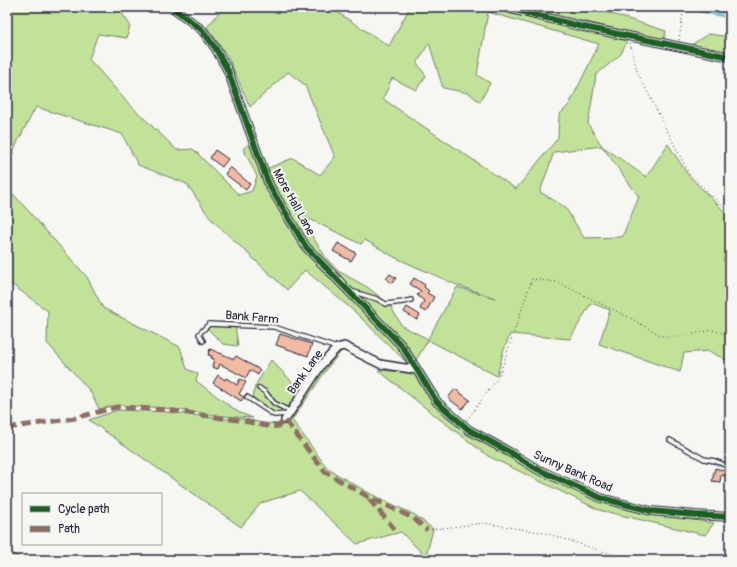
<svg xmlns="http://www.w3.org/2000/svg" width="737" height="567" font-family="Pangolin,sans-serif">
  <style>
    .green { fill: #c2e29a; stroke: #72826a; fill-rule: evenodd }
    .water { fill: #8fe0eb; stroke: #6394a5 }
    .building { fill: #f0baa3; stroke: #22223b }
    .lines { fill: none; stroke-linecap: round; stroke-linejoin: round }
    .lane-casing { stroke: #22223b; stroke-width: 6 }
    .street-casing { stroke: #22223b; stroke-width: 10 }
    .path { stroke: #22223b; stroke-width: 1; stroke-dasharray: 1 3; stroke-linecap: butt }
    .lane { stroke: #f6f6f2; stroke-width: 3.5 }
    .street { stroke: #f6f6f2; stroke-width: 7 }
    .quiet { stroke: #8d6e63; stroke-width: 5; stroke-dasharray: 10 5; stroke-linecap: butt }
    .cycleway-casing { stroke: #f6f6f2; stroke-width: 8 }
    .cycleway { stroke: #1b5e20; stroke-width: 6 }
    .labels { text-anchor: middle; stroke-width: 4; stroke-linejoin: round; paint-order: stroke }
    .street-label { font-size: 12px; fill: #22223b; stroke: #f6f6f2 }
  </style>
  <rect width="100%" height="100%" fill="#f6f6f2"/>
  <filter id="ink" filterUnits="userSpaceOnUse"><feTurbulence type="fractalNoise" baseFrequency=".025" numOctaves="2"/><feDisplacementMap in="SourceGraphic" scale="8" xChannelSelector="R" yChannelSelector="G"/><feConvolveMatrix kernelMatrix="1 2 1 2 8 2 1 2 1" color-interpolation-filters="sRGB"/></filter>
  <g filter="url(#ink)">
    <path class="green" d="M7 7H118L130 25 127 38 98 34 89 59 126 101 177 150 193 149 239 195 252 191 257 176 243 149 251 142 305 248 400 349 411 367 355 312 305 270 287 290 210 218 187 184 138 165 122 134 36 107 18 141 7 167Z
      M224 7H329L389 46 410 7H492L627 41 621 54 596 75 588 124 602 146 646 177 668 144 688 175 730 217V249L723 260 730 266V362L709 351 684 353 680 372 599 344 610 310 591 303 570 339 510 334 503 352 497 376 428 340 415 362 308 245 271 184 266 169 293 158 320 175 335 157 305 85 288 72 250 107 228 57 207 27ZM488 12 599 44 569 105 559 115 558 138 516 189 383 99 392 78 416 90 426 76 417 63 429 43 443 88 469 93 480 102 490 83 477 75ZM602 146 639 197 622 237 584 238 565 207 540 192 554 152ZM303 216 361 244 365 240 396 258 457 285 495 298 457 287 428 339 402 326 389 304 367 287 338 271 327 259 302 221Z
      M522 7H590L666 31 664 40Z
      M708 34 730 37V54L691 45Z
      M7 187 87 277 103 308 180 347 187 369 198 374 196 381 238 412 253 418 222 416 164 408 118 405 99 409 90 391 47 343 48 311 7 281Z
      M204 325H235L238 346 223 344Z
      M344 348 329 366 292 420 328 469 369 493 415 515 433 529 426 557 401 532 357 544 300 491 261 503 241 527 89 420 118 410 170 412 222 419H243L263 423 282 424 286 420 323 364 337 350Z
      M271 360 302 392 284 419 253 398 255 386Z
      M378 370 416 373 436 404 535 471 651 514 714 523 705 535 599 510 488 456 442 421Z
      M7 550 23 560H7Z"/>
    <path class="water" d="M678 7H730V18Z"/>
    <path class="building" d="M215 150 228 159 222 167 210 158Z
      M230 167 250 184 246 190 225 174Z
      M338 243 356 253 351 261 333 251Z
      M390 274 396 278 392 283 386 279Z
      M414 278 425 285 424 287 429 291 427 293 434 297 426 312 420 309 424 301 417 295 421 291 410 284Z
      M407 307 420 315 417 320 404 312Z
      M280 334 312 344 308 356 276 345Z
      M210 349 234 359 236 356 260 370 258 375 250 370 246 378 220 364 218 369 212 367 214 359 211 358 212 356 208 355Z
      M218 375 225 380 226 378 237 385 240 379 246 382 239 394 244 397 241 401 213 383Z
      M455 389 470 400 462 409 448 398Z
      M715 468 730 472V477L721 475 720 482 712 481Z"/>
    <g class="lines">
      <defs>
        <path id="lane" d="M351 291 377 299 386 304 403 302 411 300
          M203 341 199 334 209 324 274 327 337 348
          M259 388 265 392 274 403 291 412
          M247 397 274 415 288 414
          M670 440 704 459 715 461 730 467"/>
        <path id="street" d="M172 7 202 30 216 49 228 71 269 185 306 247 402 346 437 402 469 430 511 453 537 469 601 498 651 511 695 515 730 517
          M503 7 579 26 730 57
          M285 420 322 364 337 348 344 346 380 364 417 370"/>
      </defs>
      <use href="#lane" class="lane-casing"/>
      <use href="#street" class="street-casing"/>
      <path class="path" d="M679 40 683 14
        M630 43 637 71 689 174 730 213
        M467 420 499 376 532 279 557 282 632 319 664 337H678L712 330 730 335
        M427 530 484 523 545 533 608 553 640 560"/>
      <use href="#lane" class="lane"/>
      <use href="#street" class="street"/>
      <path class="quiet" d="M7 428 75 418 117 407 167 410 244 421 271 427 278 426 285 420 325 472 367 496 413 518 427 530
        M369 499 396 531"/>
      <defs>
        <path id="cycleway" d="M172 7 202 30 216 49 228 71 269 185 306 247 402 346 437 402 469 430 511 453 537 469 601 498 651 511 695 515 730 517
          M503 7 579 26 730 57"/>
      </defs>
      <use href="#cycleway" class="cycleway-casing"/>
      <use href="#cycleway" class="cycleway"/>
    </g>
  </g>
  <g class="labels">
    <g class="street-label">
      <text transform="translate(294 202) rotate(61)" y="4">More Hall Lane</text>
      <text transform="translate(252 317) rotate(5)" y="4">Bank Farm</text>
      <text transform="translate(305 372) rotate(-54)" y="4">Bank Lane</text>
      <text transform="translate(573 471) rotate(24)" y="4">Sunny Bank Road</text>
    </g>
  </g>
  <rect width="737" height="567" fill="none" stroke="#f6f6f2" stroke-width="24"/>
  <rect x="12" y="12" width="713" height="543" fill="none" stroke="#22223b" stroke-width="1.5" filter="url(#ink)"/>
  <rect x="22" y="493" width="140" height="52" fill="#f6f6f2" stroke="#a1a1a9"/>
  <rect x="30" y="506" width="20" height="6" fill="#1b5e20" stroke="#a1a1a9"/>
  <text x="58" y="513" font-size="12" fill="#22223b">Cycle path</text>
  <rect x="30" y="526" width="20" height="6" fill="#8d6e63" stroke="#a1a1a9"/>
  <text x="58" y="533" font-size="12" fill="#22223b">Path</text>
</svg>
